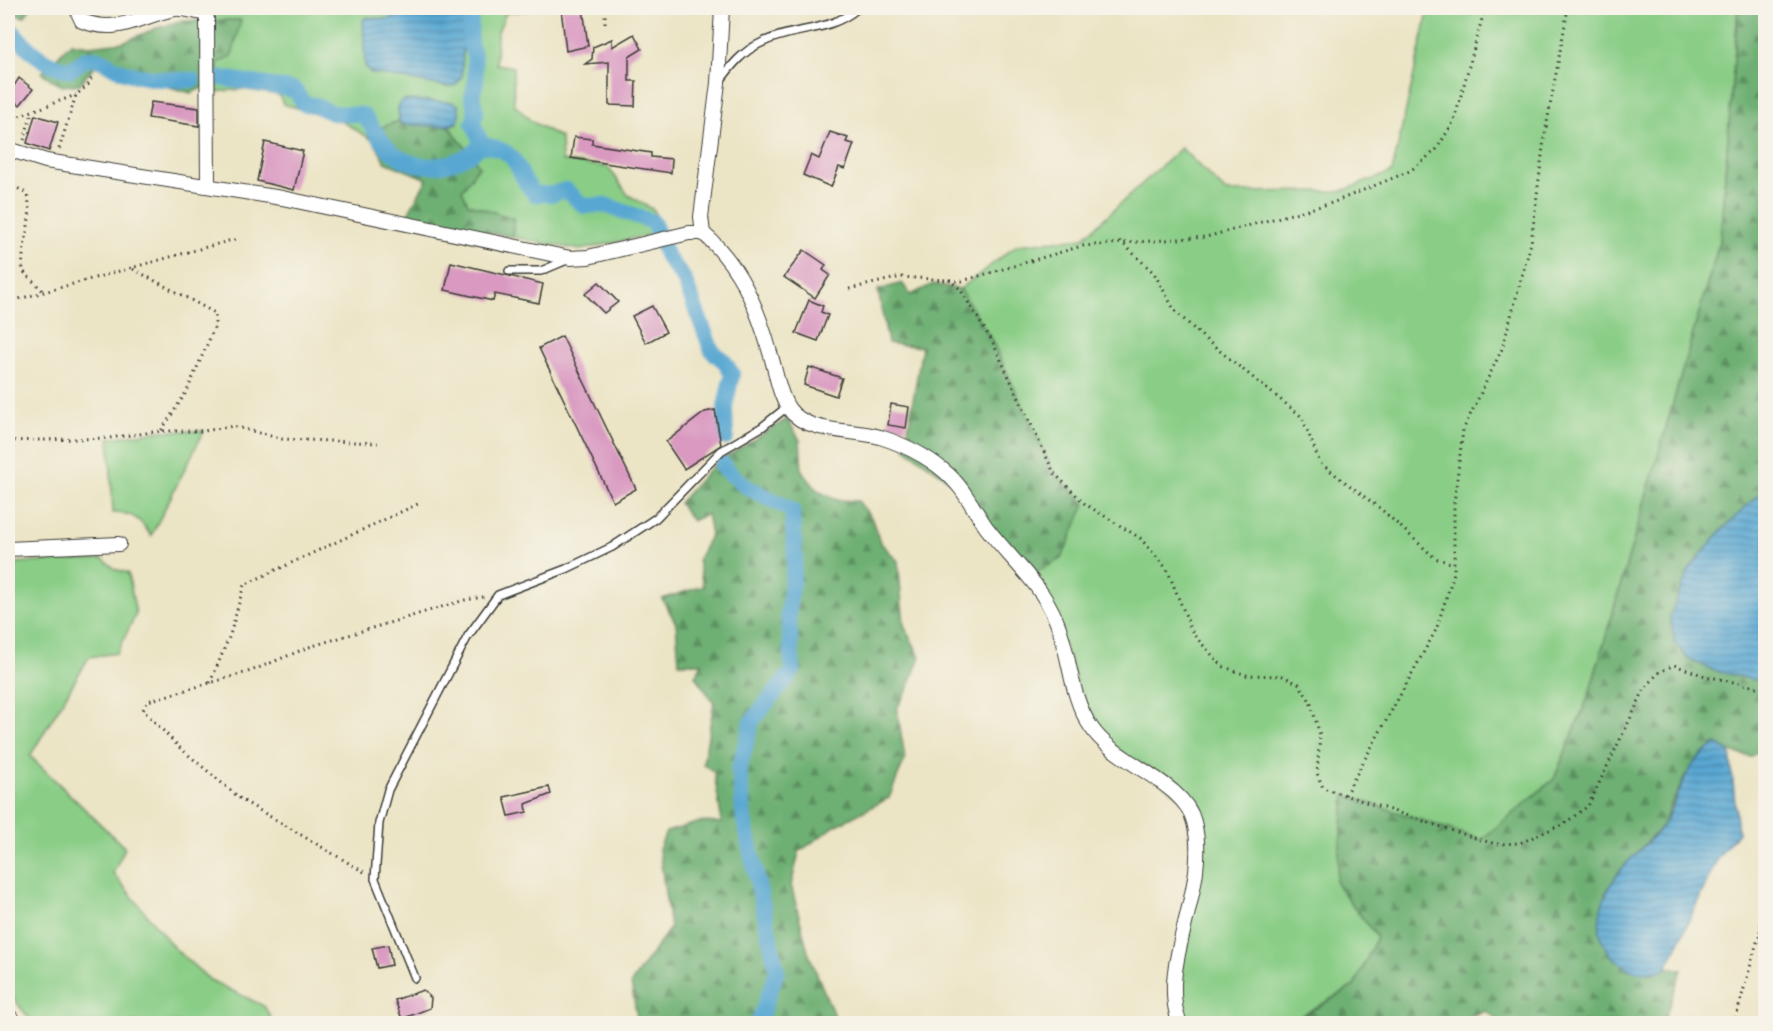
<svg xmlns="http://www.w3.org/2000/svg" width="1773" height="1031" font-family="Dekko,sans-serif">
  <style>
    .grass { fill: #89cd86; stroke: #527451; stroke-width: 1.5 }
    .forest { fill: url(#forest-firs); stroke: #456648; stroke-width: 1.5 }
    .water { fill: url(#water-rules); stroke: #3a6277; stroke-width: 1.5 }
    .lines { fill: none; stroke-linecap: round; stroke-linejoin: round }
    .canal { stroke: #59a7d2; stroke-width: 16 }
    .building { fill: #d999c1 }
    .service-casing { stroke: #3b3a35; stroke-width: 10 }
    .minor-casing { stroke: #3b3a35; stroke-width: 16 }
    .path { stroke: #3b3a35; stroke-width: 3; stroke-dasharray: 1.5 4.5; stroke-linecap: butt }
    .service { stroke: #fff; stroke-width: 7 }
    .minor { stroke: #fff; stroke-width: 14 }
  </style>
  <defs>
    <pattern id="forest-firs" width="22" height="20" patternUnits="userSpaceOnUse" patternTransform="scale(1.5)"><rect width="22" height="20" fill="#6eb073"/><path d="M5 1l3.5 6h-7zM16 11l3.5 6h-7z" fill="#5a8e5e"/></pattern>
    <pattern id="water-rules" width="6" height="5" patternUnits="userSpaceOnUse" patternTransform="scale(1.5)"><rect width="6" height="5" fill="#59a7d2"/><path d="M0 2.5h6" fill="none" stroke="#4987aa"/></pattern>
  </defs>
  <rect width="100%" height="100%" fill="#f7f3e8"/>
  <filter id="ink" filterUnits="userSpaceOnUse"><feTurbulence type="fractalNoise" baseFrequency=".0167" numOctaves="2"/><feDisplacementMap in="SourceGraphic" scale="12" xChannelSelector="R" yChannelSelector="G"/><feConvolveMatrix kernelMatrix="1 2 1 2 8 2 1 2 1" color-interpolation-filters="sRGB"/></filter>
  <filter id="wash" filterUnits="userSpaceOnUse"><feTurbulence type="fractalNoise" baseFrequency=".008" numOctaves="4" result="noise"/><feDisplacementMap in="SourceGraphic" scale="24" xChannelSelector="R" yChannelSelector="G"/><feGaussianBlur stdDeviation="1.35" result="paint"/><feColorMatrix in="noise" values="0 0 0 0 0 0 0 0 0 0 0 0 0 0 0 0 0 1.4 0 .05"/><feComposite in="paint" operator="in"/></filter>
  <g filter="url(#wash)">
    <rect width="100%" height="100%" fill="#ebe4c5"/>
    <path class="grass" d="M217 8H541L506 13 497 34 496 64 513 67 514 104 531 121 561 138 562 161 608 167 628 195 654 210 662 232 580 250 513 237V218L468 204 462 190 479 166 449 126 457 123 458 105 452 102 402 101 398 107 399 121 382 127 374 141 338 119 283 104 279 95 242 89 217 92 218 63 240 20 211 21Z
      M1429 8H1738L1720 240 1589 695 1554 779 1481 840 1345 795 1336 883 1377 937 1354 986 1288 1023H1180L1174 1010 1196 881 1186 802 1092 729 1057 623 1030 576 1084 504 1054 473 992 341 960 289 1017 245 1083 238 1181 148 1226 192 1342 191 1392 172Z
      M161 431H204L151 536C141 520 133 512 113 513L109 438Z
      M103 559 115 569 128 573 136 614 117 653 89 657 30 756 125 848 113 873 174 948 210 980 264 1006 274 1023H33L8 992V563Z"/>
    <path class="forest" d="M8 8H30V9L24 17 12 13 8 19Z
      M1738 8H1765V489L1720 532 1759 681 1765 682V746L1751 757 1730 752 1716 744 1685 776 1662 826 1617 874 1648 973 1667 968 1682 969 1663 1023H1502L1486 1011 1456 1023 1288 1024 1354 986 1377 937 1336 883 1345 795 1481 840 1554 779 1589 695 1720 240Z
      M241 20 232 56 218 63 215 82 191 93 94 66 80 84 61 86 42 73 71 43 89 46 123 42 157 28 184 21Z
      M399 121 400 124 449 126 479 166 462 190 468 204 513 218V237L406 217 427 179 385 162 374 141 382 127Z
      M902 283 911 295 933 284 960 289 992 341 1054 473 1085 504 1062 558 1030 576 964 491 905 448 922 347 888 343 878 290Z
      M787 419 800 440 802 471 818 491 837 500 858 501 871 517 880 542 898 561 904 625 920 657 907 691 897 708 905 759 889 798 835 826 799 852 791 885 808 952 837 1023H638L631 983 670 928 659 849 666 832 700 822 722 823 714 772 703 764 714 703 695 676 702 663H679L676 623 662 599 703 586 698 559 711 534 707 514 692 521 679 503 713 465Z"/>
    <path class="water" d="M419 8C436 7 454 6 464 21L462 76 456 85 449 87 371 73 365 67 363 20 367 17 386 19Z
      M407 100 452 102 458 105C459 109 460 116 458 120 453 131 412 124 400 124L398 107 402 101Z
      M1765 488V682L1715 671 1687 658 1675 643 1670 616 1689 570 1720 532Z
      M1716 744 1730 752 1738 832 1718 858 1667 968C1650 976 1635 975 1620 963 1589 941 1597 902 1618 874 1630 856 1649 844 1662 826 1685 794 1676 770 1716 744Z"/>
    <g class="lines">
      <path class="canal" d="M467 8 471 15 470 44 474 55 476 82 472 96 476 112 473 123 482 145
        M8 26C26 47 41 65 70 70 75 67 81 61 86 59 98 56 104 62 113 67 135 79 168 80 193 80
        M222 78 295 90 304 104 315 105 332 113 363 115C373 126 383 147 396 155 424 174 458 166 482 145 525 151 512 172 535 194H552L566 190 584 206 605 205 653 222 659 236
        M662 244 667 257 684 279 712 351 724 361 732 374 725 407 726 438
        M723 464 722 466 745 486 792 510 795 557 788 614 793 671 752 721 739 769 744 820 777 971 758 1024"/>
    </g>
    <g id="blocks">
      <path class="building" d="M561 8H583L588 46 566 51Z
        M634 34 642 49 629 57V81H636L635 106 609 105V62L585 64 592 59 593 47 612 39V47Z
        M19 78 33 89 20 105 8 95Z
        M151 102 199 108V126L148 118Z
        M35 115 58 122 49 151 27 143Z
        M830 132 848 138 846 142 854 144 845 169 839 167 831 187 803 175 811 155 819 159Z
        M574 137 592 139V144L651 153V157L672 159 671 173 571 158Z
        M265 142 303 151 294 190 257 181Z
        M804 250 826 265 823 270 830 275 815 298 784 277Z
        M451 262 543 284 539 303 495 294 493 301 445 290Z
        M599 282 618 302 604 313 585 294Z
        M809 300 823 306 821 312 828 315 818 341 796 333Z
        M652 306 666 332 646 343 632 316Z
        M562 336 636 489 613 502 539 348Z
        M809 367 842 378 836 396 804 385Z
        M891 404 909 407 906 428 888 425Z
        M715 410 721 445 684 469 666 442 705 412Z
        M549 787 551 794 526 804 527 812 509 816 504 797Z
        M388 945 392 965 377 968 372 948Z
        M423 990 431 998 430 1008 402 1019 395 1000Z"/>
    </g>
  </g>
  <g filter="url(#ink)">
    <use href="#blocks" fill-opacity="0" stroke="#3b3a35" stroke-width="1.5"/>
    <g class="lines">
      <defs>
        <path id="service" d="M720 81C731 66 743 51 761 43 795 26 827 34 858 8
          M509 271H541L567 260
          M415 978 375 879 379 823 388 790 468 636 498 595 566 569 612 547 656 518 721 451 762 427 787 407"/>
        <path id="minor" d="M76 8 82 21C119 35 140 16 175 9 184 8 195 12 204 13L207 19 208 186
          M8 149 46 161 282 198 570 258 588 257 689 233H703C740 265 758 308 771 356 776 372 779 395 789 409 807 434 852 429 880 437 902 444 925 455 943 470 963 486 972 507 986 527 1010 559 1041 583 1056 620 1071 655 1069 695 1091 727 1115 764 1184 781 1194 822 1211 890 1156 964 1180 1024
          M703 233 701 217 718 83 722 8
          M8 549 119 544
          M8 1014 15 1024"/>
      </defs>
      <use href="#service" class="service-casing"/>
      <use href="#minor" class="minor-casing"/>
      <path class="path" d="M605 23V8
        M8 120 76 95
        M24 140 32 112
        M59 149 76 95 88 85 93 75
        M8 182 27 194C35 220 20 244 23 271L45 293
        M1120 241 1154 273 1175 311 1205 339 1302 417 1320 463 1382 510 1435 558 1454 564
        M133 269 215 313V326L187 391 161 431
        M949 279 960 289 992 341 1054 473 1085 504 1140 538 1167 569 1193 634 1222 666 1246 675 1283 676 1299 684 1310 701 1320 735 1317 773 1323 788 1481 840 1496 844 1520 843 1565 823 1588 806 1644 690 1658 673 1674 665 1705 676 1766 689
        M849 289 901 277 962 281 1082 246 1206 237 1332 203 1410 171 1436 150 1454 121 1485 8
        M8 302 239 238
        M8 441 109 438 161 431H204L233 426 282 439 378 443
        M210 683 230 635 244 585 420 503
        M1345 795 1436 630 1454 573V503L1463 430 1502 349 1531 243 1544 139 1568 8
        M364 872 242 800 179 747 143 710 148 701 251 671 309 647 465 600 484 597
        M1734 1024 1761 928V881L1766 862"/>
      <use href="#service" class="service"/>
      <use href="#minor" class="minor"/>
    </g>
  </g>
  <rect width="1773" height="1031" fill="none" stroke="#f7f3e8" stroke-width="30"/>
</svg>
